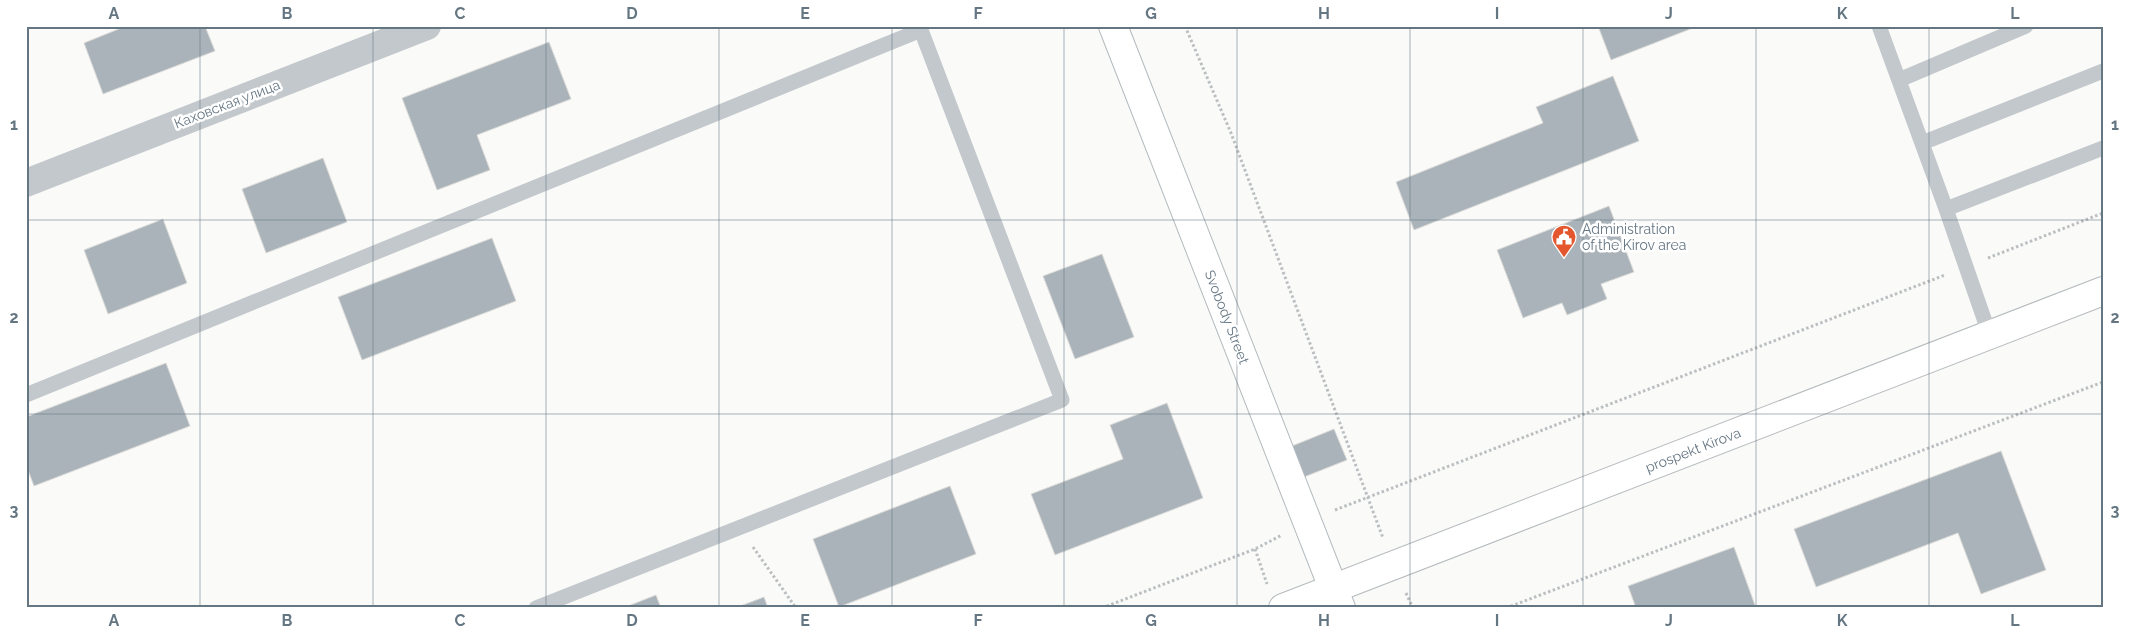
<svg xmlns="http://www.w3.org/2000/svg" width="2129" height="634" font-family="Raleway,sans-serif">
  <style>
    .building { fill: #aab3b9; stroke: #dcdcda }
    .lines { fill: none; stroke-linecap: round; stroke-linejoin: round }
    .secondary-casing { stroke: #b3babf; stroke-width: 30 }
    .primary-casing { stroke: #b5babe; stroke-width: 30 }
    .path { stroke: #bbbfc2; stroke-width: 3; stroke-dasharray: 2.5 2.5; stroke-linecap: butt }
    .lane { stroke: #c3c8cc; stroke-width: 15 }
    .street { stroke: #c3c8cc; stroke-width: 28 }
    .secondary { stroke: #fff; stroke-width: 28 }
    .primary { stroke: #fff; stroke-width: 28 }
    .grid { fill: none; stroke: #657683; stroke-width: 1; stroke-opacity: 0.55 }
    .labels { text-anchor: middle; stroke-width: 5; stroke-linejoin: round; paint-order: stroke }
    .street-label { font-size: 14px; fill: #657683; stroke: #fff }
    .poi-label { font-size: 14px; fill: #657683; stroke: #fff; text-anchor: start }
    .neatline { fill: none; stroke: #657683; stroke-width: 2 }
    .grid-label { font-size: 16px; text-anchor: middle; font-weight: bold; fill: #657683 }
  </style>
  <rect width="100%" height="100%" fill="#fafaf8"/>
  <path class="building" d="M126 26H205L215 51 103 94 84 43Z
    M1598 26H1698L1611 60Z
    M549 42 571 99 477 135 490 170 437 190 402 98Z
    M1613 76 1639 141 1414 230 1396 182 1543 123 1536 107Z
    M323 158 347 222 266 253 242 189Z
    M1609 206 1634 272 1601 284 1607 299 1567 315 1562 303 1523 318 1497 250Z
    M163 219 187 283 108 314 84 250Z
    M492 238 516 301 362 360 338 297Z
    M1102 254 1134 337 1075 359 1043 276Z
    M166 363 190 426 34 486 26 465V417Z
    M1167 403 1203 498 1055 555 1031 494 1123 459 1110 425Z
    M1334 429 1347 460 1304 477 1292 446Z
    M2001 451 2046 570 1981 594 1958 533 1816 587 1794 529Z
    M950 486 976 554 839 607 813 539Z
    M1734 547 1756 608H1636L1628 586Z
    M656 595 661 608H623Z
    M764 597 768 608H735Z"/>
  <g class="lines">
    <defs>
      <path id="secondary" d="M1113 26 1341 608"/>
      <path id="primary" d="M1283 608 2103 291"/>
    </defs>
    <use href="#secondary" class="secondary-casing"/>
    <use href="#primary" class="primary-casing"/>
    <path class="path" d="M1185 26 1231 133 1383 538
      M1988 258 2103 213
      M1335 510 1945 275
      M753 547 796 608
      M1255 549 1267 584
      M1406 593 1413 608
      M1102 608 1255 549 1282 535
      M1506 608 2103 382"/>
    <path class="lane" d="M1879 26 1946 209 1990 336
      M1899 80 2026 26
      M1922 143 2103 71
      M1946 209 2103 148
      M26 395 921 30 1062 400 536 608"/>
    <path class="street" d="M26 183 427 26"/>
    <use href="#secondary" class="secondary"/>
    <use href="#primary" class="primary"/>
  </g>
  <path class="grid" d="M200 26V608M373 26V608M546 26V608M719 26V608M892 26V608M1064 26V608M1237 26V608M1410 26V608M1583 26V608M1756 26V608M1929 26V608M26 220H2103M26 414H2103"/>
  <defs>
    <symbol id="civic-pin" viewBox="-11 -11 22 30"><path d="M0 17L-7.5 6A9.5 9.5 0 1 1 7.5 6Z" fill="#e4572e" stroke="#fff"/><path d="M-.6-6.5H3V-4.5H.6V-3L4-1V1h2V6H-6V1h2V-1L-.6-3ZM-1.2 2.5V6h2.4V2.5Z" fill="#fff"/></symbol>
  </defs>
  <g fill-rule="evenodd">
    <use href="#civic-pin" x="1550" y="223" width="28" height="38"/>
  </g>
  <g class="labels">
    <g class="street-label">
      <text transform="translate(227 104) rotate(-21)" y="5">Каховская улица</text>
      <text transform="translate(1227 317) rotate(69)" y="5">Svobody Street</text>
      <text transform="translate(1693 450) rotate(-21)" y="5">prospekt Kirova</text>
    </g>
    <g class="poi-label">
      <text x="1582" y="234">Administration<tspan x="1582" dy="16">of the Kirov area</tspan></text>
    </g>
  </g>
  <rect width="2129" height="634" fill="none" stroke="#ffffff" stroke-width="55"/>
  <rect x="28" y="28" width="2074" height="578" class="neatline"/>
  <g class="grid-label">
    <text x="114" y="19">A</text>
    <text x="287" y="19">B</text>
    <text x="460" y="19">C</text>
    <text x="632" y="19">D</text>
    <text x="805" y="19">E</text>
    <text x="978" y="19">F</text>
    <text x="1151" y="19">G</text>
    <text x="1324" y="19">H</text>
    <text x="1497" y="19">I</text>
    <text x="1669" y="19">J</text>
    <text x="1842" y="19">K</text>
    <text x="2015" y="19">L</text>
    <text x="14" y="130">1</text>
    <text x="2115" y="130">1</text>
    <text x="14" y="323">2</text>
    <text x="2115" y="323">2</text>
    <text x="14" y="516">3</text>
    <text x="2115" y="516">3</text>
    <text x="114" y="626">A</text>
    <text x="287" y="626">B</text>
    <text x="460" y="626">C</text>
    <text x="632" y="626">D</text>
    <text x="805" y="626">E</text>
    <text x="978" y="626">F</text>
    <text x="1151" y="626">G</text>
    <text x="1324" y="626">H</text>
    <text x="1497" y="626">I</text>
    <text x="1669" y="626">J</text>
    <text x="1842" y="626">K</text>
    <text x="2015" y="626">L</text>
  </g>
</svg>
